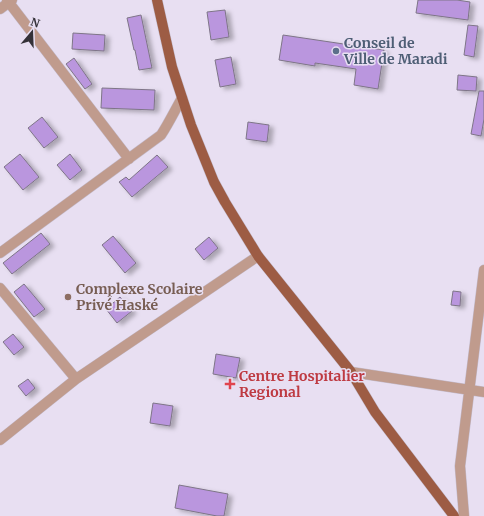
<svg xmlns="http://www.w3.org/2000/svg" width="484" height="516" font-family="Merriweather,serif">
  <style>
    .building { fill: #ba96de; stroke: #7e7587; filter: url(#shadow) }
    .lines { fill: none; stroke-linecap: round; stroke-linejoin: round }
    .minor-casing { stroke: #c4bccd; stroke-width: 11 }
    .major-casing { stroke: #c4bccd; stroke-width: 11 }
    .minor { stroke: #c09b8d; stroke-width: 10 }
    .major { stroke: #9d5c44; stroke-width: 10 }
    .service-dot { fill: #5c6f8a; stroke: #e8dff2; stroke-width: 1.5 }
    .education-dot { fill: #8d6e63; stroke: #e8dff2; stroke-width: 1.5 }
    .health-dot { fill: #e0444e; stroke: #e8dff2; stroke-width: 1.5 }
    .labels { text-anchor: middle; stroke-width: 3; stroke-linejoin: round; paint-order: stroke }
    .service-label { font-size: 14px; font-weight: bold; fill: #4e5e75; stroke: #e8dff2; text-anchor: start }
    .education-label { font-size: 14px; font-weight: bold; fill: #785e54; stroke: #e8dff2; text-anchor: start }
    .health-label { font-size: 14px; font-weight: bold; fill: #be3a42; stroke: #e8dff2; text-anchor: start }
  </style>
  <defs>
    <filter id="shadow"><feDropShadow dx="4.5" dy="2.5" stdDeviation="2" flood-color="#0004"/></filter>
  </defs>
  <rect width="100%" height="100%" fill="#e8dff2"/>
  <path class="building" d="M418 0H457L470 2 468 20 416 13Z
    M225 10 229 37 211 40 207 12Z
    M141 15 152 68 139 70 135 50H134L127 18Z
    M468 25 478 26 474 57 464 55Z
    M73 33 105 35 104 51 72 49Z
    M283 35 384 50 378 89 354 85 356 69 315 63V66L279 60Z
    M231 57 236 84 220 87 215 60Z
    M74 58 92 84 85 89 66 64Z
    M458 75 477 77 476 91 457 90Z
    M102 88 155 90 154 110 101 108Z
    M479 91H484V119L481 136 471 134Z
    M42 117 58 137 44 148 28 128Z
    M248 122 269 125 267 142 246 139Z
    M20 154 39 177 23 190 4 167Z
    M70 154 82 170 70 180 57 165Z
    M157 155 168 167 132 197 119 182 126 177 129 180Z
    M41 233 50 244 12 274 3 263Z
    M113 236 136 263 125 273 102 245Z
    M209 237 218 248 204 260 195 249Z
    M24 284 45 309 34 317 14 292Z
    M453 291 461 292 460 306 451 305Z
    M120 297 132 311 117 323 106 309Z
    M13 334 24 347 14 355 3 342Z
    M216 354 240 358 236 378 213 374Z
    M28 379 35 388 26 396 18 386Z
    M153 403 173 406 170 426 150 423Z
    M179 485 228 494 224 516H217L175 508Z"/>
  <g class="lines">
    <defs>
      <path id="minor" d="M7 0 129 159
        M0 9 12 0
        M0 253 161 135C169 123 175 110 182 98
        M0 288 76 379
        M351 372 484 392
        M0 440 76 379 258 256
        M464 516 460 466 484 270"/>
      <path id="major" d="M157 0 172 67 191 125 214 182 225 202 258 256 351 372 375 412 454 516"/>
    </defs>
    <use href="#minor" class="minor-casing"/>
    <use href="#major" class="major-casing"/>
    <use href="#minor" class="minor"/>
    <use href="#major" class="major"/>
  </g>
  <circle class="service-dot" cx="336" cy="51" r="4"/>
  <circle class="education-dot" cx="68" cy="297" r="4"/>
  <path class="health-dot" d="M228 378h4v4h4v4h-4v4h-4v-4h-4v-4h4z"/>
  <g class="labels">
    <g class="service-label">
      <text x="344" y="48">Conseil de<tspan x="344" dy="16">Ville de Maradi</tspan></text>
    </g>
    <g class="education-label">
      <text x="76" y="294">Complexe Scolaire<tspan x="76" dy="16">Privé Haské</tspan></text>
    </g>
    <g class="health-label">
      <text x="239" y="381">Centre Hospitalier<tspan x="239" dy="16">Regional</tspan></text>
    </g>
  </g>
  <g transform="translate(32 32) rotate(19)" stroke="#e8dff2" stroke-width="3" paint-order="stroke">
  <path d="M0-3L7 15L0 10L-7 15Z" fill="#343138"/>
  <text y="-6" font-size="11" font-weight="bold" text-anchor="middle" fill="#343138">N</text>
  </g>
</svg>
